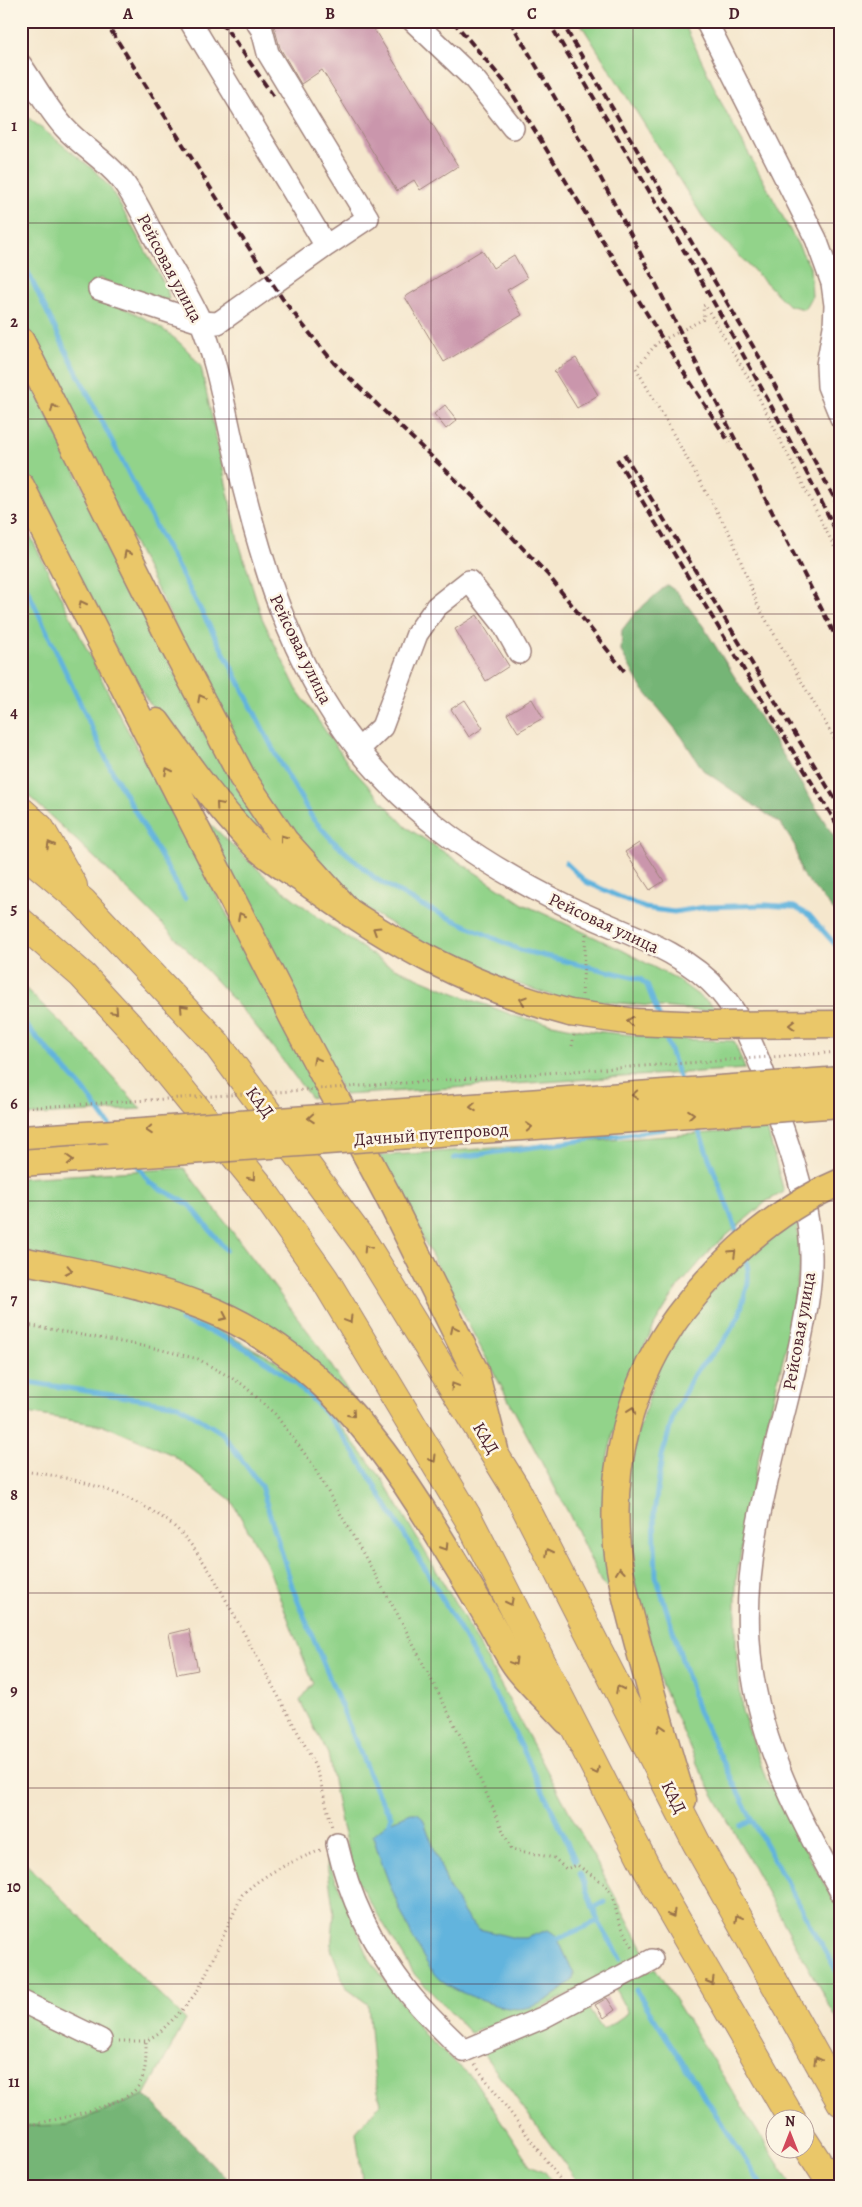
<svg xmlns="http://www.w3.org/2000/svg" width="862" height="2207" font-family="Alegreya,serif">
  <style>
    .green { fill: #92d38a; stroke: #6e795a }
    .forest { fill: #75b576; stroke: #606a50 }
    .water { fill: #62b4dd; stroke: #566a84 }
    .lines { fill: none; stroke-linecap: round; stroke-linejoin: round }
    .stream { stroke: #62b4dd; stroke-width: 5 }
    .building { fill: #ca96ac }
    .minor-casing { stroke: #a0837c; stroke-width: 24 }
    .major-casing { stroke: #a0837c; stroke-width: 29 }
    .highway-casing { stroke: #a0837c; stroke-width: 30 }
    .path { stroke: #a0837c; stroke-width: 3; stroke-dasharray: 1 4; stroke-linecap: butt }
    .minor { stroke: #fff; stroke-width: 21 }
    .major { stroke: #eac769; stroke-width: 26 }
    .highway { stroke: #eac769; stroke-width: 28 }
    .rail { stroke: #4a1f2b; stroke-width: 4; stroke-dasharray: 8 4; stroke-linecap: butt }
    .major-bridge-casing { stroke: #a0837c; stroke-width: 29; stroke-linecap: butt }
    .path-bridge { stroke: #a0837c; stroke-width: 3; stroke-dasharray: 1 4; stroke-linecap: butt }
    .major-bridge { stroke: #eac769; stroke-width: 26 }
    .oneway { stroke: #9a734a }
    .grid { fill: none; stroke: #4a1f2b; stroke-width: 1; stroke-opacity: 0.55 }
    .labels { text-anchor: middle; stroke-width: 5; stroke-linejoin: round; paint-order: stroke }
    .street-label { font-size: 18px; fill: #4a1f2b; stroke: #fcf5e5 }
    .neatline { fill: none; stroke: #4a1f2b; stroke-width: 2 }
    .grid-label { font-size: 16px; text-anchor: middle; font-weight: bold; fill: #4a1f2b }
  </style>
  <rect width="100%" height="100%" fill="#fcf5e5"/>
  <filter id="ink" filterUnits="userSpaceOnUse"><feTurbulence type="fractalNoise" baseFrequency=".02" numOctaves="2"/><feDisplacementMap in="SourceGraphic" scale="10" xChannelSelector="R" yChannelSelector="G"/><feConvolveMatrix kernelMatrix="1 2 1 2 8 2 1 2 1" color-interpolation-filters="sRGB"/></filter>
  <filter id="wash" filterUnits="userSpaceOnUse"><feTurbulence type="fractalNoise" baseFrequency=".0096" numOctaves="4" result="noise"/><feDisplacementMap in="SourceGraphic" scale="20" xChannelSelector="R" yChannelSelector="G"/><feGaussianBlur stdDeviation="1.12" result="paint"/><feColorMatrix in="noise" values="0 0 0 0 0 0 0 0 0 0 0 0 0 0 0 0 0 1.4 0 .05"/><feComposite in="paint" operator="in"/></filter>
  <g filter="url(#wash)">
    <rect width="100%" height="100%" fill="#f5e7cd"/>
    <path class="green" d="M579 21H683L723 106 810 267 812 296 804 309 788 305 706 222Z
      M21 112 93 169 111 189 167 289 169 299 156 302 99 278 91 294C134 312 173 327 201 367L238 539 262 618 297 690 349 765 406 827 523 904 622 950 679 981 717 1009 703 1011 587 1000 570 1002 455 962 361 906 313 867 252 778 21 318Z
      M21 362 206 737 251 811 262 832V837L191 763 151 706 101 624 21 464Z
      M21 517 120 716 325 1096 311 1098C291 1072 272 1045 251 1020 180 938 101 862 21 789Z
      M207 821 268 879 327 924 386 964 454 993 518 1017 582 1030 674 1039 734 1041 745 1069 344 1095 205 825Z
      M21 984 87 1048 141 1109 21 1116Z
      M767 1129 784 1192 767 1201 711 1249 676 1290 655 1324 626 1384 607 1459 605 1548 613 1584 607 1587 601 1582 569 1514 379 1156Z
      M184 1168 316 1342 358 1407 264 1328 21 1250V1178Z
      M797 1218 800 1265 788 1339 757 1464 736 1579V1647L742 1711 766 1779 841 1914V2027L700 1770 661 1683 625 1546 628 1462 664 1352 733 1265Z
      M21 1273 120 1292 204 1322 276 1361 327 1409 381 1477 470 1628 646 1954 534 2012 470 2033 415 1975 356 1879 341 1823 328 1754 300 1701 313 1683 266 1562 231 1500 173 1455 106 1426 21 1412Z
      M326 1856 369 1958 426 2037 473 2078 530 2165 545 2172 555 2186H363L356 2132 381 2103 374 2076 368 2004 346 1988 331 1949 334 1915Z
      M21 1859 186 2020 145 2095 67 2125 21 2126Z
      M655 1968 792 2186H581L482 2052 585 2004 603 2030 628 2013 614 1987Z"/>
    <path class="forest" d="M667 585 677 592 703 626 841 848V910L836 913 801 873 795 846 781 824 703 770 682 737 641 687 621 651 622 630 636 612Z
      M145 2095 224 2176 238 2186H21V2126L67 2125Z"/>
    <path class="water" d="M411 1813H418L423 1819 449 1888 469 1921 479 1929 515 1938H525L548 1930 556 1935 574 1974 573 1980C535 2013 519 2016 473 1997 461 1992 449 1988 439 1979 418 1960 380 1865 373 1835L389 1822Z"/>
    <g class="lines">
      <path class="stream" d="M839 249 841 252
        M21 258 65 349 158 531 231 666 277 757 313 819 334 842 376 879 421 905 520 950 640 979 647 985 659 1016
        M21 576 111 769 185 899
        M566 863 586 882 645 908 674 912 706 907 766 905 794 907 809 915 841 951
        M21 1020 84 1090 110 1126
        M664 1032 681 1083
        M695 1121 739 1237
        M454 1158 664 1129
        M136 1163 150 1183 190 1205 226 1250
        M745 1255 748 1270V1283L739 1316 724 1341 694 1374 674 1414 662 1456 654 1513 656 1576 698 1711 752 1820 841 1979
        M181 1321C231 1336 270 1360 309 1396 344 1430 368 1475 393 1516 462 1627 522 1741 575 1860
        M21 1381 178 1405 222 1433 261 1486 293 1589 376 1791 391 1816 389 1822
        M741 1826 752 1820
        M580 1873 598 1921 620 1958
        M594 1908 605 1902
        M558 1939 598 1921
        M636 1990 762 2186"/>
    </g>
    <g id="blocks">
      <path class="building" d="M281 21H369L458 166 420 190 414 180 397 191 322 70 301 84 280 48 274 26Z
        M482 250 493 268 514 255 527 278 507 290 522 315 444 362 405 297Z
        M576 358 598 395 577 408 554 371Z
        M445 405 457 420 446 429 434 414Z
        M477 615 509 666 486 681 455 629Z
        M532 699 543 718 518 732 507 714Z
        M465 700 483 728 469 737 451 709Z
        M639 843 664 881 650 890 625 852Z
        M189 1629 198 1670 177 1674 169 1634Z
        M607 1998 615 2010 604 2018 595 2005Z"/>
    </g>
  </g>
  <g filter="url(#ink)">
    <use href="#blocks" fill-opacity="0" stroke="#a0837c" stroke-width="1"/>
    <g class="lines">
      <defs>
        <path id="minor" d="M190 21 326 246
          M413 21 475 80 513 128
          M706 21 816 239 832 283 835 305 834 327 827 365 828 386 841 418
          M21 65C35 85 48 109 64 127 81 146 104 159 120 178 136 197 146 223 158 244 172 269 188 294 200 320 218 363 225 412 236 457 260 559 289 661 355 745 411 818 488 867 569 907 619 932 682 948 720 992 752 1029 767 1083 783 1129 797 1170 810 1212 811 1255 812 1292 803 1327 796 1363 776 1453 743 1546 749 1640 754 1733 796 1813 841 1892
          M99 289 200 322 218 323 326 246 368 218 268 53 262 30 256 21
          M358 750 382 727 417 634 436 607 469 581 503 624 519 653
          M337 1844C349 1897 374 1948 408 1992 424 2013 445 2032 464 2051L542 2018 652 1960
          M21 2001 101 2040"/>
        <path id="major" d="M21 341 174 647 242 777 285 841 351 914
          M21 486 293 1018 388 1196 475 1371 495 1450
          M157 722C187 764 217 807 254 844 269 860 291 871 309 884 392 944 470 987 570 1013
          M21 1139 115 1133
          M21 1260C82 1273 146 1284 204 1307 306 1347 375 1432 430 1522 451 1556 471 1589 491 1623 500 1638 508 1657 520 1671 535 1689 552 1704 567 1721
          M683 1800C667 1750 653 1699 639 1648 629 1610 618 1573 616 1533 612 1462 631 1387 670 1328 678 1314 690 1302 700 1289"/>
        <path id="highway" d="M21 811 40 828 73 886
          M21 850 83 902 216 1043 364 1243 517 1491 696 1842 841 2102
          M21 922 82 975 131 1028 258 1184 324 1278 468 1518 647 1869 792 2120
          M804 2141 833 2186"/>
      </defs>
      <use href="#minor" class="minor-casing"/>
      <use href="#major" class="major-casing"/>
      <use href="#highway" class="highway-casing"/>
      <path class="path" d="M841 560 752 384 705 305 703 306 704 319 657 343 636 368 732 538 758 606 841 750
        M582 995 586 934
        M572 1046 574 1035
        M21 1324 154 1348 198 1359 242 1384 275 1414 311 1462 398 1615 463 1741 511 1849 554 1858 566 1869 577 1865 605 1884 613 1898 619 1922 634 1949
        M21 1471C71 1476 125 1491 166 1520 185 1533 200 1557 213 1576L308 1751 319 1776 332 1827
        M119 2041H146L160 2032 186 2006 200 1987 242 1895C264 1873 293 1861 321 1850
        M475 2065 565 2186
        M21 2127C45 2122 121 2107 136 2089 147 2076 146 2058 146 2041"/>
      <use href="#minor" class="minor"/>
      <use href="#major" class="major"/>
      <use href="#highway" class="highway"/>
      <path class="rail" d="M105 21 237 230 284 301 307 330 334 363 483 506 548 575 625 672
        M221 21 274 97
        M453 21 507 85 663 340 729 442
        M510 21 589 156 633 239 841 647
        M548 21C650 192 753 362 841 541
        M561 21 764 365 841 511
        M624 454 841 809
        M617 459 841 831"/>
      <defs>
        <path id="major-bridge" d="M570 1013 635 1022 705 1025 841 1024
          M115 1133 841 1080
          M21 1163 841 1104
          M700 1289C739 1244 785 1205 841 1182"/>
      </defs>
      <use href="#major-bridge" class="major-bridge-casing"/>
      <path class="path-bridge" d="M21 1108 277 1092 841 1052"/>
      <use href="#major-bridge" class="major-bridge"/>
    </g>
    <defs><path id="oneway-chevron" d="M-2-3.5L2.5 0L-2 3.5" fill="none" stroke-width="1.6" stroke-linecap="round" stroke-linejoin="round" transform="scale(1.25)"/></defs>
    <g class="oneway">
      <use href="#oneway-chevron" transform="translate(54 408) rotate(-116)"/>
      <use href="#oneway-chevron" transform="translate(127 554) rotate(-117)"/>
      <use href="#oneway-chevron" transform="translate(82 604) rotate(-117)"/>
      <use href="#oneway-chevron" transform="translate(201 698) rotate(-118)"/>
      <use href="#oneway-chevron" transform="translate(168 771) rotate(-117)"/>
      <use href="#oneway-chevron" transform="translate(219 805) rotate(-131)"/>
      <use href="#oneway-chevron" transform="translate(283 838) rotate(-126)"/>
      <use href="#oneway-chevron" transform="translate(50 845) rotate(-120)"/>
      <use href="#oneway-chevron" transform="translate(241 916) rotate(-117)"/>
      <use href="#oneway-chevron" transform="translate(376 930) rotate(-148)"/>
      <use href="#oneway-chevron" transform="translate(523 1000) rotate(-162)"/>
      <use href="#oneway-chevron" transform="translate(183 1008) rotate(-133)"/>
      <use href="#oneway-chevron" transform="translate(115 1011) rotate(47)"/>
      <use href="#oneway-chevron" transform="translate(630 1021) rotate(-173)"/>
      <use href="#oneway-chevron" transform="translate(792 1025) rotate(180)"/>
      <use href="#oneway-chevron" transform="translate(316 1060) rotate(-118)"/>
      <use href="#oneway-chevron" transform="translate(635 1095) rotate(176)"/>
      <use href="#oneway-chevron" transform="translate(473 1107) rotate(176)"/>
      <use href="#oneway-chevron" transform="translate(691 1114) rotate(-4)"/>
      <use href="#oneway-chevron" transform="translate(311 1118) rotate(176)"/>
      <use href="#oneway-chevron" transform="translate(529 1127) rotate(-4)"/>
      <use href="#oneway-chevron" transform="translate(149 1130) rotate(176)"/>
      <use href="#oneway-chevron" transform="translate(70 1160) rotate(-3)"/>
      <use href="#oneway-chevron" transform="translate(252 1177) rotate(52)"/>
      <use href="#oneway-chevron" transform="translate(367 1248) rotate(-123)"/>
      <use href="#oneway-chevron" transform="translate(733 1253) rotate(-44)"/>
      <use href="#oneway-chevron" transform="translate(69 1270) rotate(12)"/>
      <use href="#oneway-chevron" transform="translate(224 1317) rotate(25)"/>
      <use href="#oneway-chevron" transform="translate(349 1320) rotate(59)"/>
      <use href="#oneway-chevron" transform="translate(454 1329) rotate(-116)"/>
      <use href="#oneway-chevron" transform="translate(454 1386) rotate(-121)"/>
      <use href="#oneway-chevron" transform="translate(632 1410) rotate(-71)"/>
      <use href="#oneway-chevron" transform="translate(352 1414) rotate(49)"/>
      <use href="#oneway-chevron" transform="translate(433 1459) rotate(59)"/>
      <use href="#oneway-chevron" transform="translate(445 1547) rotate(58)"/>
      <use href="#oneway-chevron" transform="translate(549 1552) rotate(-117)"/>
      <use href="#oneway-chevron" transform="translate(620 1571) rotate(-97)"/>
      <use href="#oneway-chevron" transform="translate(510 1602) rotate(63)"/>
      <use href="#oneway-chevron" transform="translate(514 1662) rotate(59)"/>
      <use href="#oneway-chevron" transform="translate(619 1689) rotate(-117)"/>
      <use href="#oneway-chevron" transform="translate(661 1728) rotate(-107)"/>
      <use href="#oneway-chevron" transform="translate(596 1771) rotate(63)"/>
      <use href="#oneway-chevron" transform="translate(672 1914) rotate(60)"/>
      <use href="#oneway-chevron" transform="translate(738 1918) rotate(-119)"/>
      <use href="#oneway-chevron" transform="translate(711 1981) rotate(60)"/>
      <use href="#oneway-chevron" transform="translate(817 2060) rotate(-119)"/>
    </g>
  </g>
  <path class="grid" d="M229 21V2186M431 21V2186M633 21V2186M21 223H841M21 419H841M21 614H841M21 810H841M21 1006H841M21 1201H841M21 1397H841M21 1593H841M21 1788H841M21 1984H841"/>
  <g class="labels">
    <g class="street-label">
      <text transform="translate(170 268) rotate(62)" y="6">Рейсовая улица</text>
      <text transform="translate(301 649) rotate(64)" y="6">Рейсовая улица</text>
      <text transform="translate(604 923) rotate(25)" y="6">Рейсовая улица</text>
      <text transform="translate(260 1102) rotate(53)" y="6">КАД</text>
      <text transform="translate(431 1134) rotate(-4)" y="6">Дачный путепровод</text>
      <text transform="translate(799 1331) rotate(-80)" y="6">Рейсовая улица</text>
      <text transform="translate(486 1438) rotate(59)" y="6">КАД</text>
      <text transform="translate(674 1797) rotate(63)" y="6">КАД</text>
    </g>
  </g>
  <rect width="862" height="2207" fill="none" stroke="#fcf5e5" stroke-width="55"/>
  <g transform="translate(790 2134)"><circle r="24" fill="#fcf5e5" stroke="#b59f9b"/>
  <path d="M0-4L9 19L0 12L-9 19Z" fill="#d1495b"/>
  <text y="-8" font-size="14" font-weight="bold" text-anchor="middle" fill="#4a1f2b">N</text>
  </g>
  <rect x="28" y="28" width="806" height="2152" class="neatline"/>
  <g class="grid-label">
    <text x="128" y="19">A</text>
    <text x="330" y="19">B</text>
    <text x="532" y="19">C</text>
    <text x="734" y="19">D</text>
    <text x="14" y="131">1</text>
    <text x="14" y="327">2</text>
    <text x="14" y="522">3</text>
    <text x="14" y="718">4</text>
    <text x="14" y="914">5</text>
    <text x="14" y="1109">6</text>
    <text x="14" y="1305">7</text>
    <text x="14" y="1500">8</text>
    <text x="14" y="1696">9</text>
    <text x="14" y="1892">10</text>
    <text x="14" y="2087">11</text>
  </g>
</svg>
